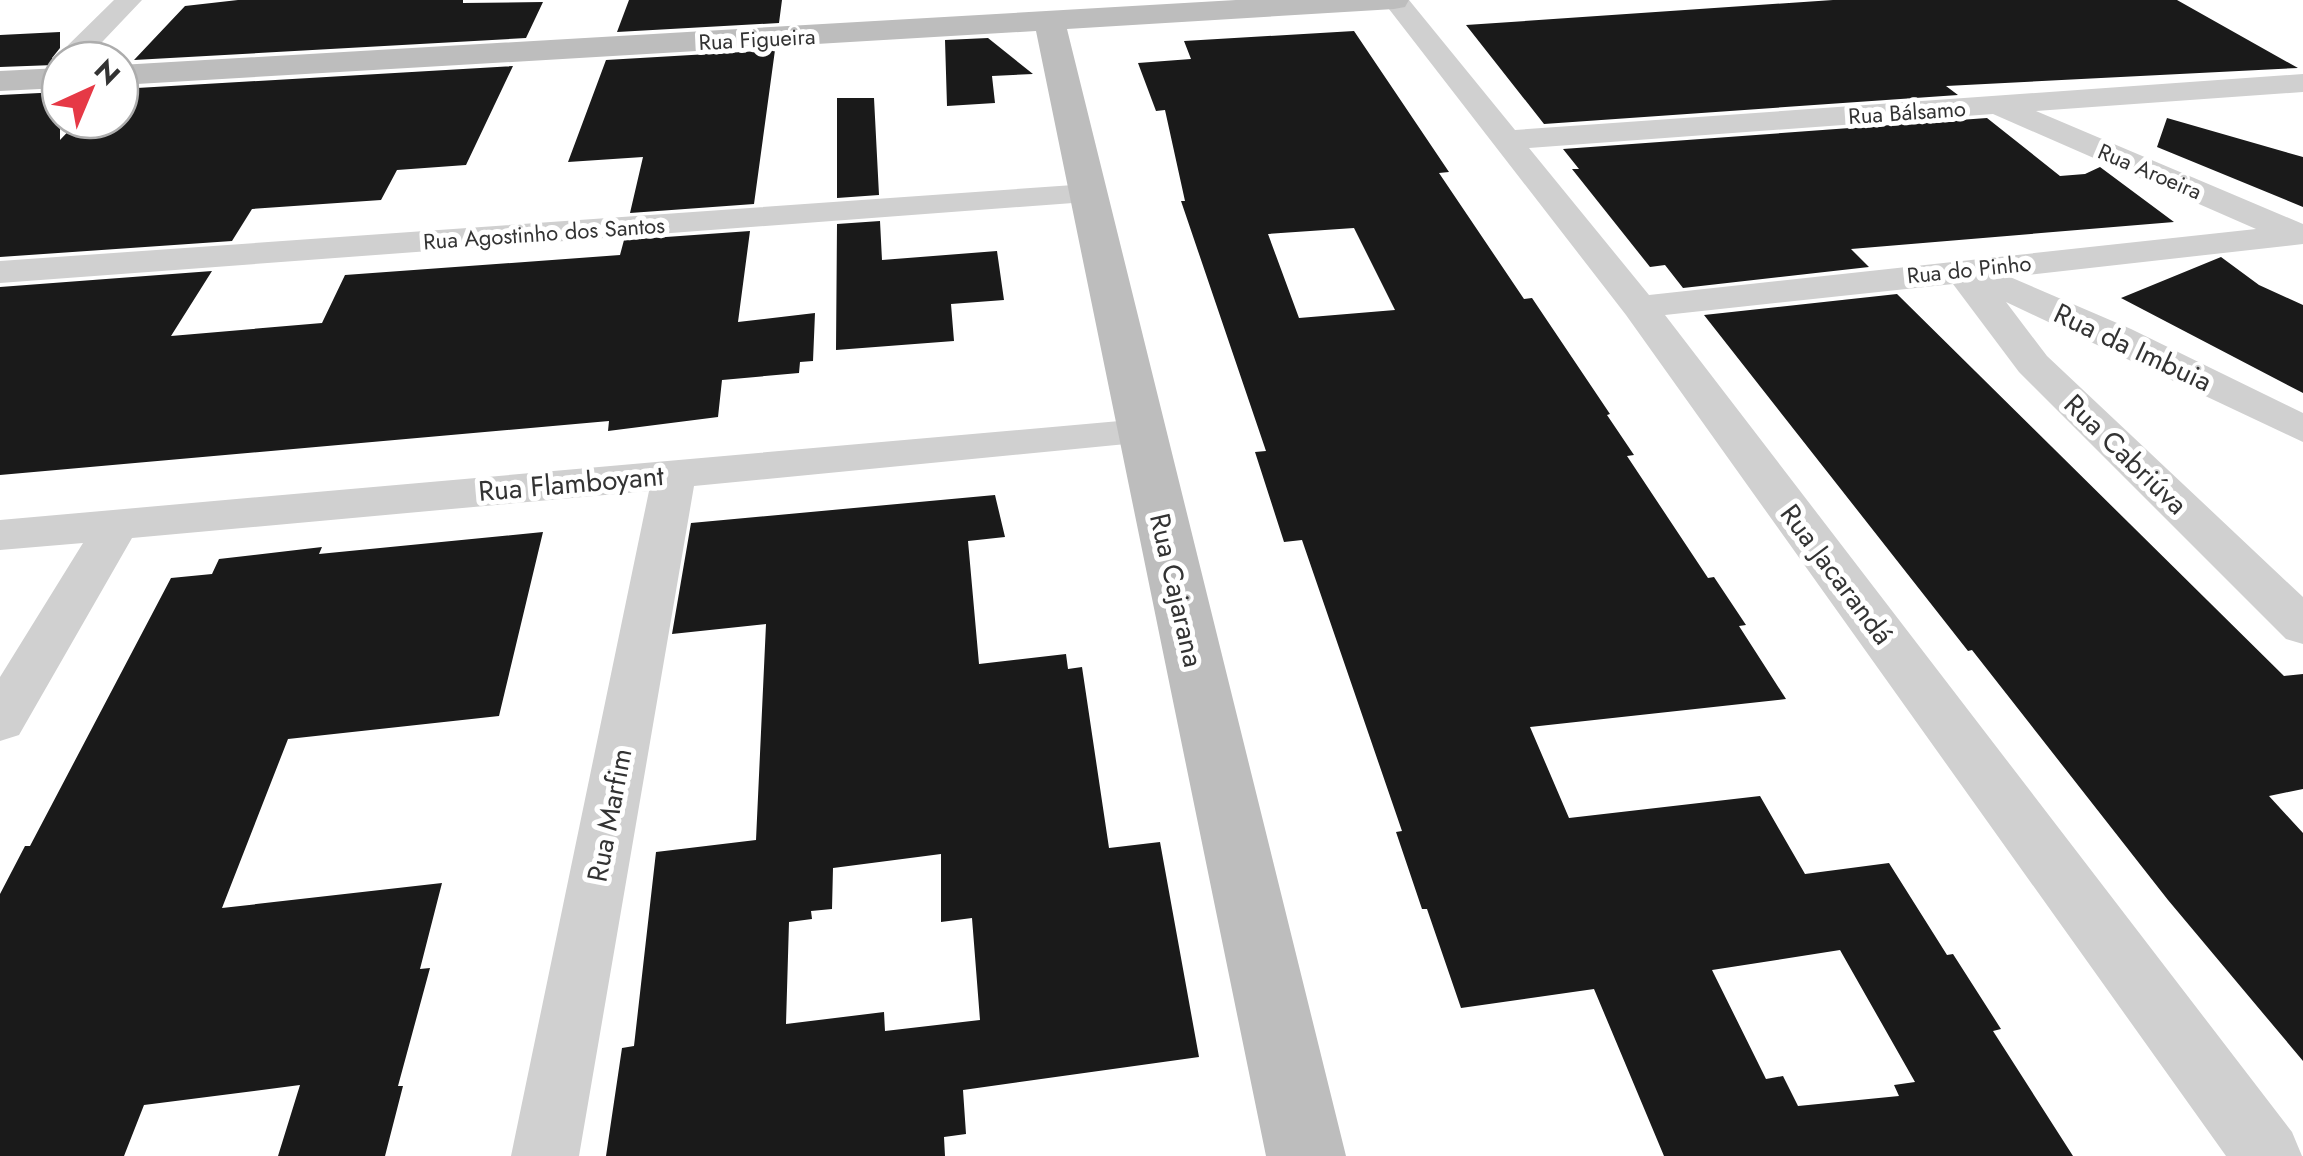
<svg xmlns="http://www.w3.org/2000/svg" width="2303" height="1156" font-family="Jost,sans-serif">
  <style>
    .building { fill: #1a1a1a; fill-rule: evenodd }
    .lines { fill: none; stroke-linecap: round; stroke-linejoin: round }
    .street { fill: #d0d0d0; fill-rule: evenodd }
    .secondary { fill: #bdbdbd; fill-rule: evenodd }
    .labels { text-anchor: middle; stroke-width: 10; stroke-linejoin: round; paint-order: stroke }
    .far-street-label { font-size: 22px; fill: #333; stroke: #fff }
    .street-label { font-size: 28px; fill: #333; stroke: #fff }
  </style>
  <rect width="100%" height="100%" fill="#fff"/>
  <path class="building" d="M238 0H463V3L543 2 526 38 134 60 185 6Z
    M629 0H782L779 23 617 32Z
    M1833 0H2177L2298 68 1946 86 1958 95 1544 124 1466 25Z
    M1354 31 1449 172 1439 173 1524 299 1532 298 1610 414 1607 415 1634 455 1627 456 1708 578 1714 577 1746 625 1739 626 1786 699 1530 727 1569 818 1760 796 1805 874 1889 863 1947 955 1953 954 2001 1029 1993 1031 2073 1156H1664L1594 989 1461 1008 1427 909H1422L1396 832 1402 831 1302 540 1284 542 1255 452 1266 451 1181 201H1185L1165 110 1156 111 1138 63 1191 59 1184 41ZM1354 228 1395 310 1299 318 1268 234ZM1840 950 1915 1082 1894 1085 1899 1096 1798 1106 1783 1076 1766 1079 1712 970Z
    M60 32V48L52 58 54 65 0 67V35Z
    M988 38 1033 74 992 76 995 103 947 106 945 40Z
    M775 50 754 204 630 213 643 157 568 162 606 60Z
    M513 66 466 165 397 170 381 200 252 209 232 241 0 257V95L60 92V140L79 120H120V89Z
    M837 98H874L879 195 837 198Z
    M1987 118 2060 176 2085 174 2100 167 2174 222 1851 249 1869 267 1683 288 1665 265 1650 267 1572 169H1579L1563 149Z
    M2167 118 2303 157V207L2157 147Z
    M880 221 882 260 997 251 1004 300 951 304 954 341 836 350 837 224Z
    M750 231 738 322 815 313 813 361 800 362 799 373 722 380 718 417 608 431 609 421 0 475V287L212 271 171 336 322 323 345 275 620 255 624 240Z
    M2221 257 2259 285 2303 305V393L2121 298Z
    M1897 294 2284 676 2303 674V789L2269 796 2303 833V1061L2168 900 1972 650 1968 651 1704 315Z
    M995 495 1005 537 968 541 979 664 1066 654 1068 669 1082 667 1109 848 1160 842 1199 1057 963 1090 966 1134 944 1137 945 1156H606L622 1048 634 1046 656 852 756 840 766 624 672 634 691 523ZM941 854V922L972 918 980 1020 885 1031 884 1012 786 1024 789 922 812 919 811 911 832 909 833 868Z
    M543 532 499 716 288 739 222 908 442 883 420 969 430 968 398 1086H403L385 1156H278L300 1085 144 1105 124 1156H0V894L25 846H30L171 578 212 574 219 559 322 547 319 554Z"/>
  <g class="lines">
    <path class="street" d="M114 0H142L85 60H60L59 66 55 60 59 54Z
      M1382 0H1409L1515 130 2303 74V92L2036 111 2303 224V244L2010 277 2131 329 2303 413V442L2006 302 2047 356 2303 597V644L2286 639 2019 372 1953 284 1665 315 2292 1132 2302 1156H2226L1626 315ZM1993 114 2256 229 1649 295 1529 148Z
      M1088 184 1100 187 1105 194 1100 201 0 283V261Z
      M1142 419 1157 423 1163 432 1157 441 694 486 579 1156H511L649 491 132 538 19 735 0 741V677L83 543 0 550V520Z"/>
    <path class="secondary" d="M1236 0H1409L1405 7 1394 9 1067 29 1346 1156H1266L1036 31 120 85V65Z
      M60 68V88L0 91V71Z"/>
  </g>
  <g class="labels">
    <g class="far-street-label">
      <text transform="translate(757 39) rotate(-3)" y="8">Rua Figueira</text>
      <text transform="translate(1907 112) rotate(-4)" y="8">Rua Bálsamo</text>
      <text transform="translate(2150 171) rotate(23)" y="8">Rua Aroeira</text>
      <text transform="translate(544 233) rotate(-4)" y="8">Rua Agostinho dos Santos</text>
      <text transform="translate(1969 269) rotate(-6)" y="8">Rua do Pinho</text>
    </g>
    <g class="street-label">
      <text transform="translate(2133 347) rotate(25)" y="10">Rua da Imbuia</text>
      <text transform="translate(2126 454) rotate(44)" y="10">Rua Cabriúva</text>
      <text transform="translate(571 483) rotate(-5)" y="10">Rua Flamboyant</text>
      <text transform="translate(1837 574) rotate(53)" y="10">Rua Jacarandá</text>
      <text transform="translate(1177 590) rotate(77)" y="10">Rua Cajarana</text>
      <text transform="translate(609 815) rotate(-79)" y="10">Rua Marfim</text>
    </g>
  </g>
  <g transform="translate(90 90) rotate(44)"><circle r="48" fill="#ffffff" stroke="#adadad" stroke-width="2.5"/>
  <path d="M0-8L18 38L0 25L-18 38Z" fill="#e63946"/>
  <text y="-15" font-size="28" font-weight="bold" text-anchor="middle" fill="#333333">N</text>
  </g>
</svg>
